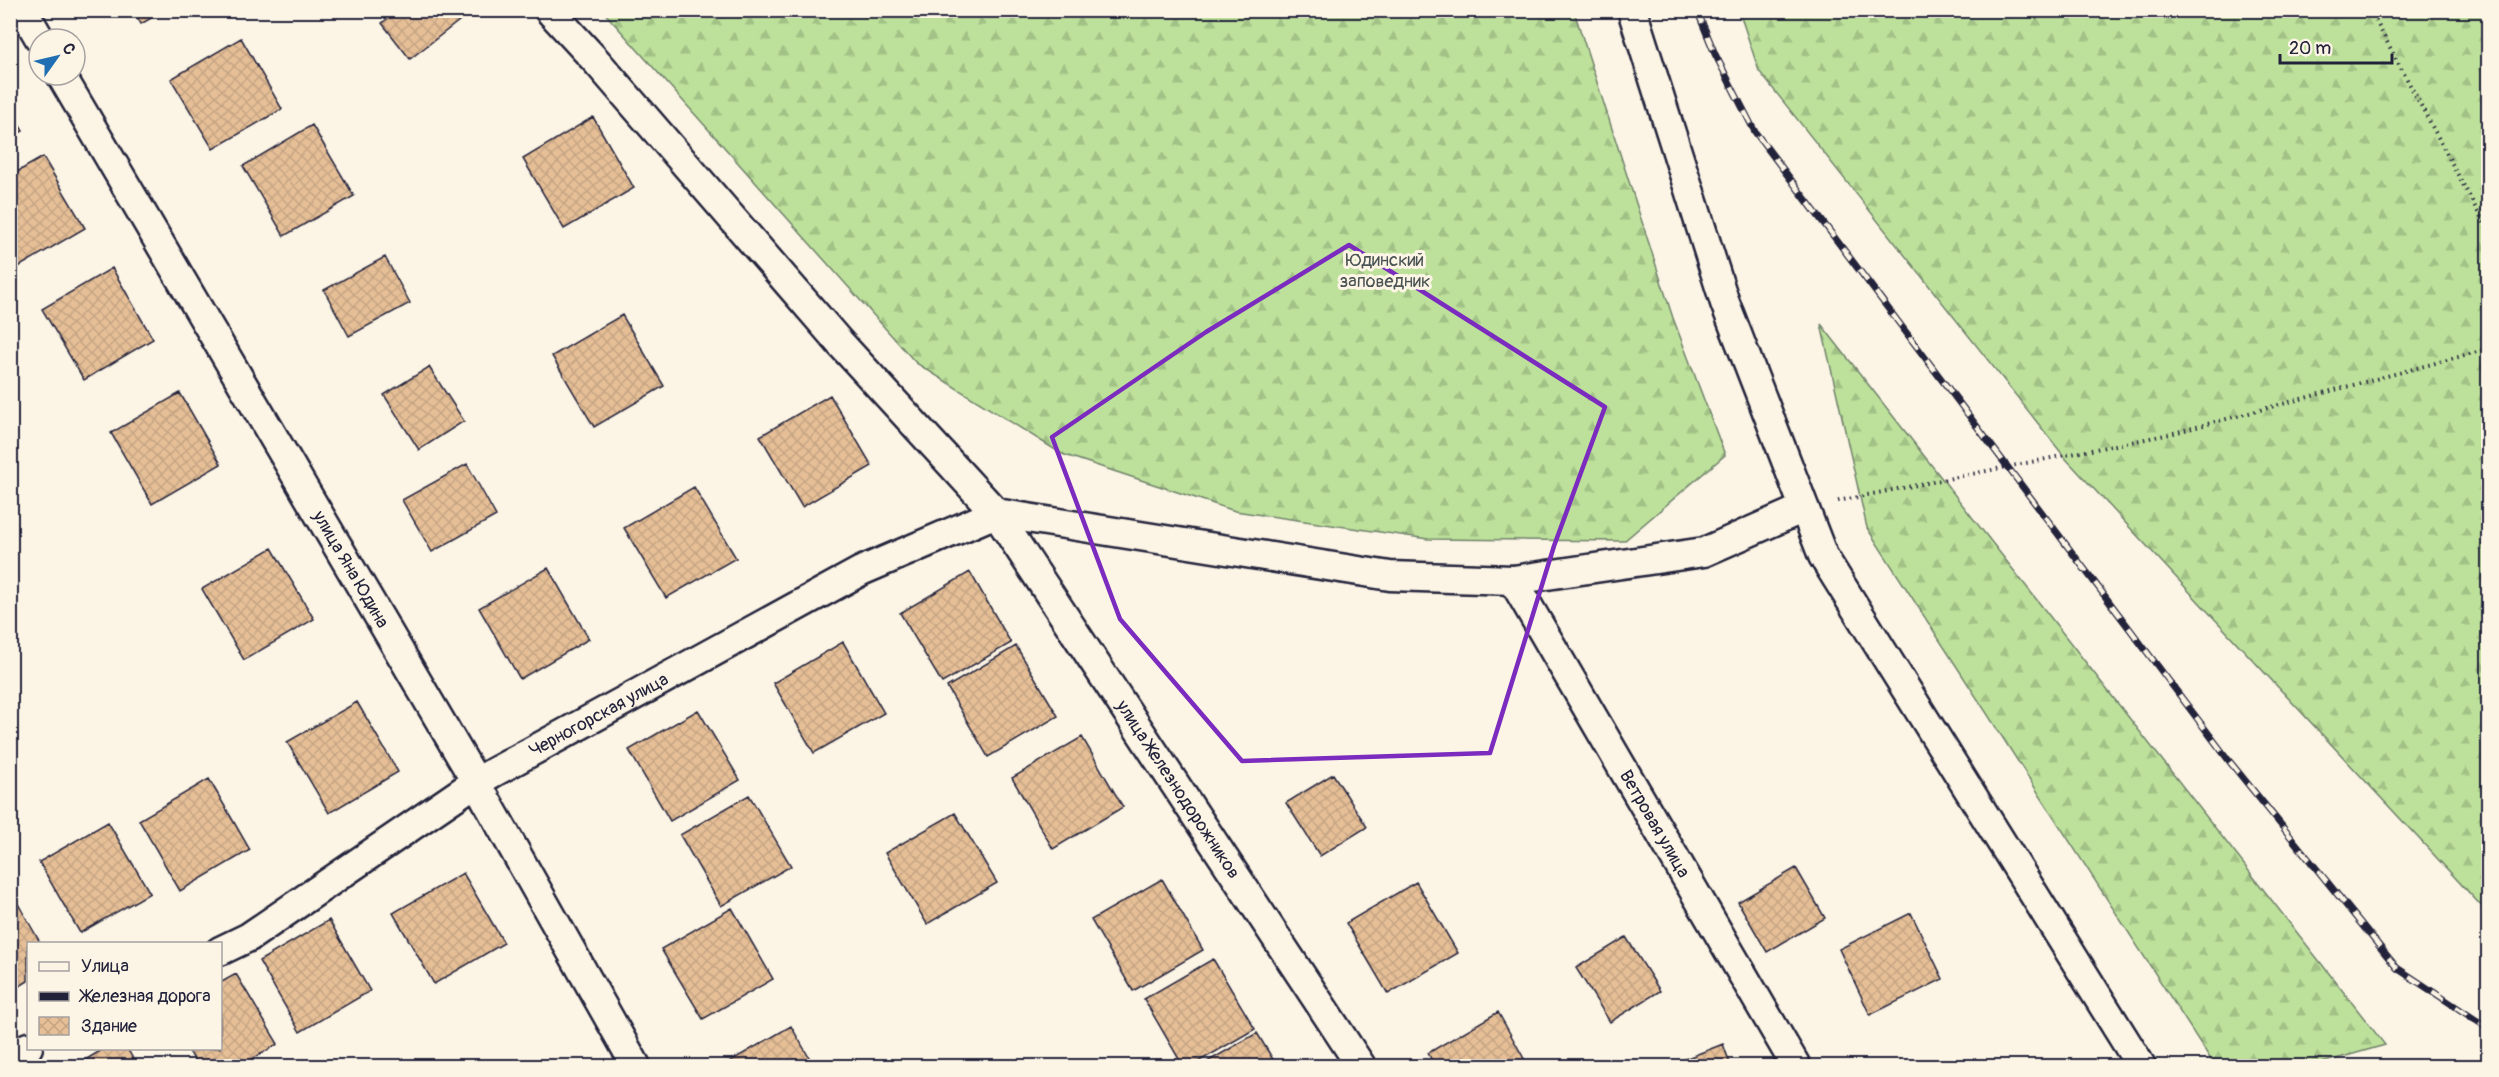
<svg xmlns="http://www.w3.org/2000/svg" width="2499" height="1077" font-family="Pangolin,sans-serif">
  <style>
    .forest { fill: url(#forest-firs); stroke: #70826b; stroke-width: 1.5 }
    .building { fill: url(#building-cross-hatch); stroke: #22223b; stroke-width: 1.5 }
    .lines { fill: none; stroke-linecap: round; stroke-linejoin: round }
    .street-casing { stroke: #22223b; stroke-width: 33 }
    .path { stroke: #22223b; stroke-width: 4; stroke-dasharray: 1.5 4.5; stroke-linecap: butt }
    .street { stroke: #fcf5e5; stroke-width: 28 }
    .rail-casing { stroke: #22223b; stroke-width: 7 }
    .rail { stroke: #fcf5e5; stroke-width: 4.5; stroke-dasharray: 14; stroke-linecap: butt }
    .marked { fill: none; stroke: #7b2cbf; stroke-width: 4.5; stroke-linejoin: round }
    .labels { text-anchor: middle; stroke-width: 6; stroke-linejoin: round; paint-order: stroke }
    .park-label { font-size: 18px; fill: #495253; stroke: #fcf5e5 }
    .street-label { font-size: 18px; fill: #22223b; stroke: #fcf5e5 }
  </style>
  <defs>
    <pattern id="forest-firs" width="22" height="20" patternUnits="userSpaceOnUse" patternTransform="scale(1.5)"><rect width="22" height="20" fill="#bde19b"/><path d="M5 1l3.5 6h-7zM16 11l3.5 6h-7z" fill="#a2c186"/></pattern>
    <pattern id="building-cross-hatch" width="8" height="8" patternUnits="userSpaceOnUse" patternTransform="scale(1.5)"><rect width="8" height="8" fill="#e6bf97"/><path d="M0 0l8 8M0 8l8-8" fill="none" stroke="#c5a483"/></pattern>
  </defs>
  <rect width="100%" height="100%" fill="#fcf5e5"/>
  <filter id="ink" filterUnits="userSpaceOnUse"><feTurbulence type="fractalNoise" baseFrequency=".0167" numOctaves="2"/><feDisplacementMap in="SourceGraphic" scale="12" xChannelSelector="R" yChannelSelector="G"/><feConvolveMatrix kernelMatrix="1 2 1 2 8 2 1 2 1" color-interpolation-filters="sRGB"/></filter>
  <g filter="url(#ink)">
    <path class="forest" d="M603 11H1574L1673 318 1725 455 1624 541 1428 539 1235 511 1062 454 916 363Z
      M1739 11H2488V913L2067 460 1759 71Z
      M1821 324 2385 1045 2311 1066H2215L1867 528Z"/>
    <path class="building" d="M133 10H165L141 24Z
      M398 10H473L410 59 382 23Z
      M241 38 282 109 213 149 171 79Z
      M10 110 23 131 10 138Z
      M593 117 634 188 564 229 523 159Z
      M312 125 354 196 284 236 243 166Z
      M43 157 85 228 15 269 10 262V176Z
      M385 257 410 303 349 336 324 290Z
      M112 268 153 339 84 380 42 309Z
      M622 315 664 386 594 427 552 356Z
      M429 367 464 421 419 450 384 395Z
      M180 393 221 464 152 504 111 433Z
      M830 395 872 466 802 507 760 436Z
      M467 464 496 516 432 552 402 500Z
      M694 487 736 558 666 598 624 528Z
      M272 548 314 619 244 660 202 589Z
      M548 568 589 639 520 679 479 608Z
      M970 572 1011 643 942 683 900 613Z
      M843 642 884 713 814 753 773 683Z
      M1016 646 1058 716 988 757 947 687Z
      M357 702 398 772 329 813 287 742Z
      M698 710 740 780 670 821 629 750Z
      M1082 737 1123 807 1053 849 1012 778Z
      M1333 774 1367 827 1320 856 1286 803Z
      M209 779 250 850 180 891 139 820Z
      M749 795 791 866 721 906 680 835Z
      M955 813 997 883 927 924 885 853Z
      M108 822 150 893 80 933 39 862Z
      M1796 868 1825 918 1767 952 1738 902Z
      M463 873 504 943 434 984 393 913Z
      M1162 879 1203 950 1133 991 1091 920Z
      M1416 882 1458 953 1388 994 1346 923Z
      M13 895 41 944H28V981L10 992V897Z
      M732 908 773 979 703 1019 661 949Z
      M1911 913 1943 979 1870 1015 1839 949Z
      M329 920 370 991 300 1032 259 961Z
      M1626 937 1660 991 1610 1022 1576 968Z
      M1213 959 1255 1029 1191 1066H1183L1144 999Z
      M236 974 278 1044 240 1066H198L187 1048H220V983Z
      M1498 1012 1527 1064 1523 1066H1435L1428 1053Z
      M791 1026 814 1066H722Z
      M1257 1033 1277 1066H1200Z
      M1723 1044 1731 1066H1667Z
      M105 1048H127L137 1066H75Z"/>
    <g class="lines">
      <defs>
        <g id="street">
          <path d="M23 10 40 39"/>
          <path d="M549 10 597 62 840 343 996 513 1390 576 1513 580 1704 552 1804 508"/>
          <path d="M1632 10 1725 303 1823 556 2141 1066"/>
          <path id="s1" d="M61 75 476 782 636 1066"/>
          <path id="s2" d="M1513 580 1796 1066"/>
          <path id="s3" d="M220 951 249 937 476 782 861 571 996 513 1361 1066"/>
          <path d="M10 1055 28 1047"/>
        </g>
      </defs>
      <use href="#street" class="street-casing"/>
      <path class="path" d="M2370 10 2488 231
        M1838 501 2170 434 2488 349"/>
      <use href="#street" class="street"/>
      <defs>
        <path id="rail" d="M1697 10 1715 54 1755 132 2230 762 2397 968 2488 1028"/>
      </defs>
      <use href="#rail" class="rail-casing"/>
      <use href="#rail" class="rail"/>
    </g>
  </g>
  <path class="marked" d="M1349 245 1605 407 1554 546 1490 753 1242 761 1120 619 1052 437 1206 332Z"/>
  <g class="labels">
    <g class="park-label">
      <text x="1385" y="266">Юдинский<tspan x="1385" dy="21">заповедник</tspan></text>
    </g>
    <g class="street-label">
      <text dy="6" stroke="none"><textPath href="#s1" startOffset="573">улица Яна Юдина</textPath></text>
      <text dy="6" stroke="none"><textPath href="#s3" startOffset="447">Черногорская улица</textPath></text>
      <text dy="6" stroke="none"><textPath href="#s3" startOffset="1224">улица Железнодорожников</textPath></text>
      <text dy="6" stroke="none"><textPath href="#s2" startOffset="282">Ветровая улица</textPath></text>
    </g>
  </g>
  <rect width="2499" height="1077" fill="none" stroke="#fcf5e5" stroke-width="36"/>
  <rect x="18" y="18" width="2463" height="1041" fill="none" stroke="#22223b" stroke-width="2" filter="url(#ink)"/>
  <rect x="27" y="942" width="195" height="108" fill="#fcf5e5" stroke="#a5a1a1" stroke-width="1.5"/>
  <rect x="39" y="962" width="30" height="9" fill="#fcf5e5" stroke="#a5a1a1" stroke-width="1.5"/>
  <text x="81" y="972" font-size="18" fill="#22223b">Улица</text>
  <rect x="39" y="992" width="30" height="9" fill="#22223b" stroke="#a5a1a1" stroke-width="1.5"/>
  <text x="81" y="1002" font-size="18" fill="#22223b">Железная дорога</text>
  <rect x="39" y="1017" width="30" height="18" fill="url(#building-cross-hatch)" stroke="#a5a1a1" stroke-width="1.5"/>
  <text x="81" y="1032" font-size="18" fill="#22223b">Здание</text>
  <g transform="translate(57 57) rotate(56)"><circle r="28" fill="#fcf5e5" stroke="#a5a1a1" stroke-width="1.5"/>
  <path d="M0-4.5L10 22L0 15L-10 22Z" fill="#1f6fb2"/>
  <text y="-9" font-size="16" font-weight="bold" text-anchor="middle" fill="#22223b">С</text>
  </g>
  <path d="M2280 54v9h112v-9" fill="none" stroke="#22223b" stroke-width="3"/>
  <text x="2289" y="54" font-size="18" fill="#22223b" stroke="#fcf5e5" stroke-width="4.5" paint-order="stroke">20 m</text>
</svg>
